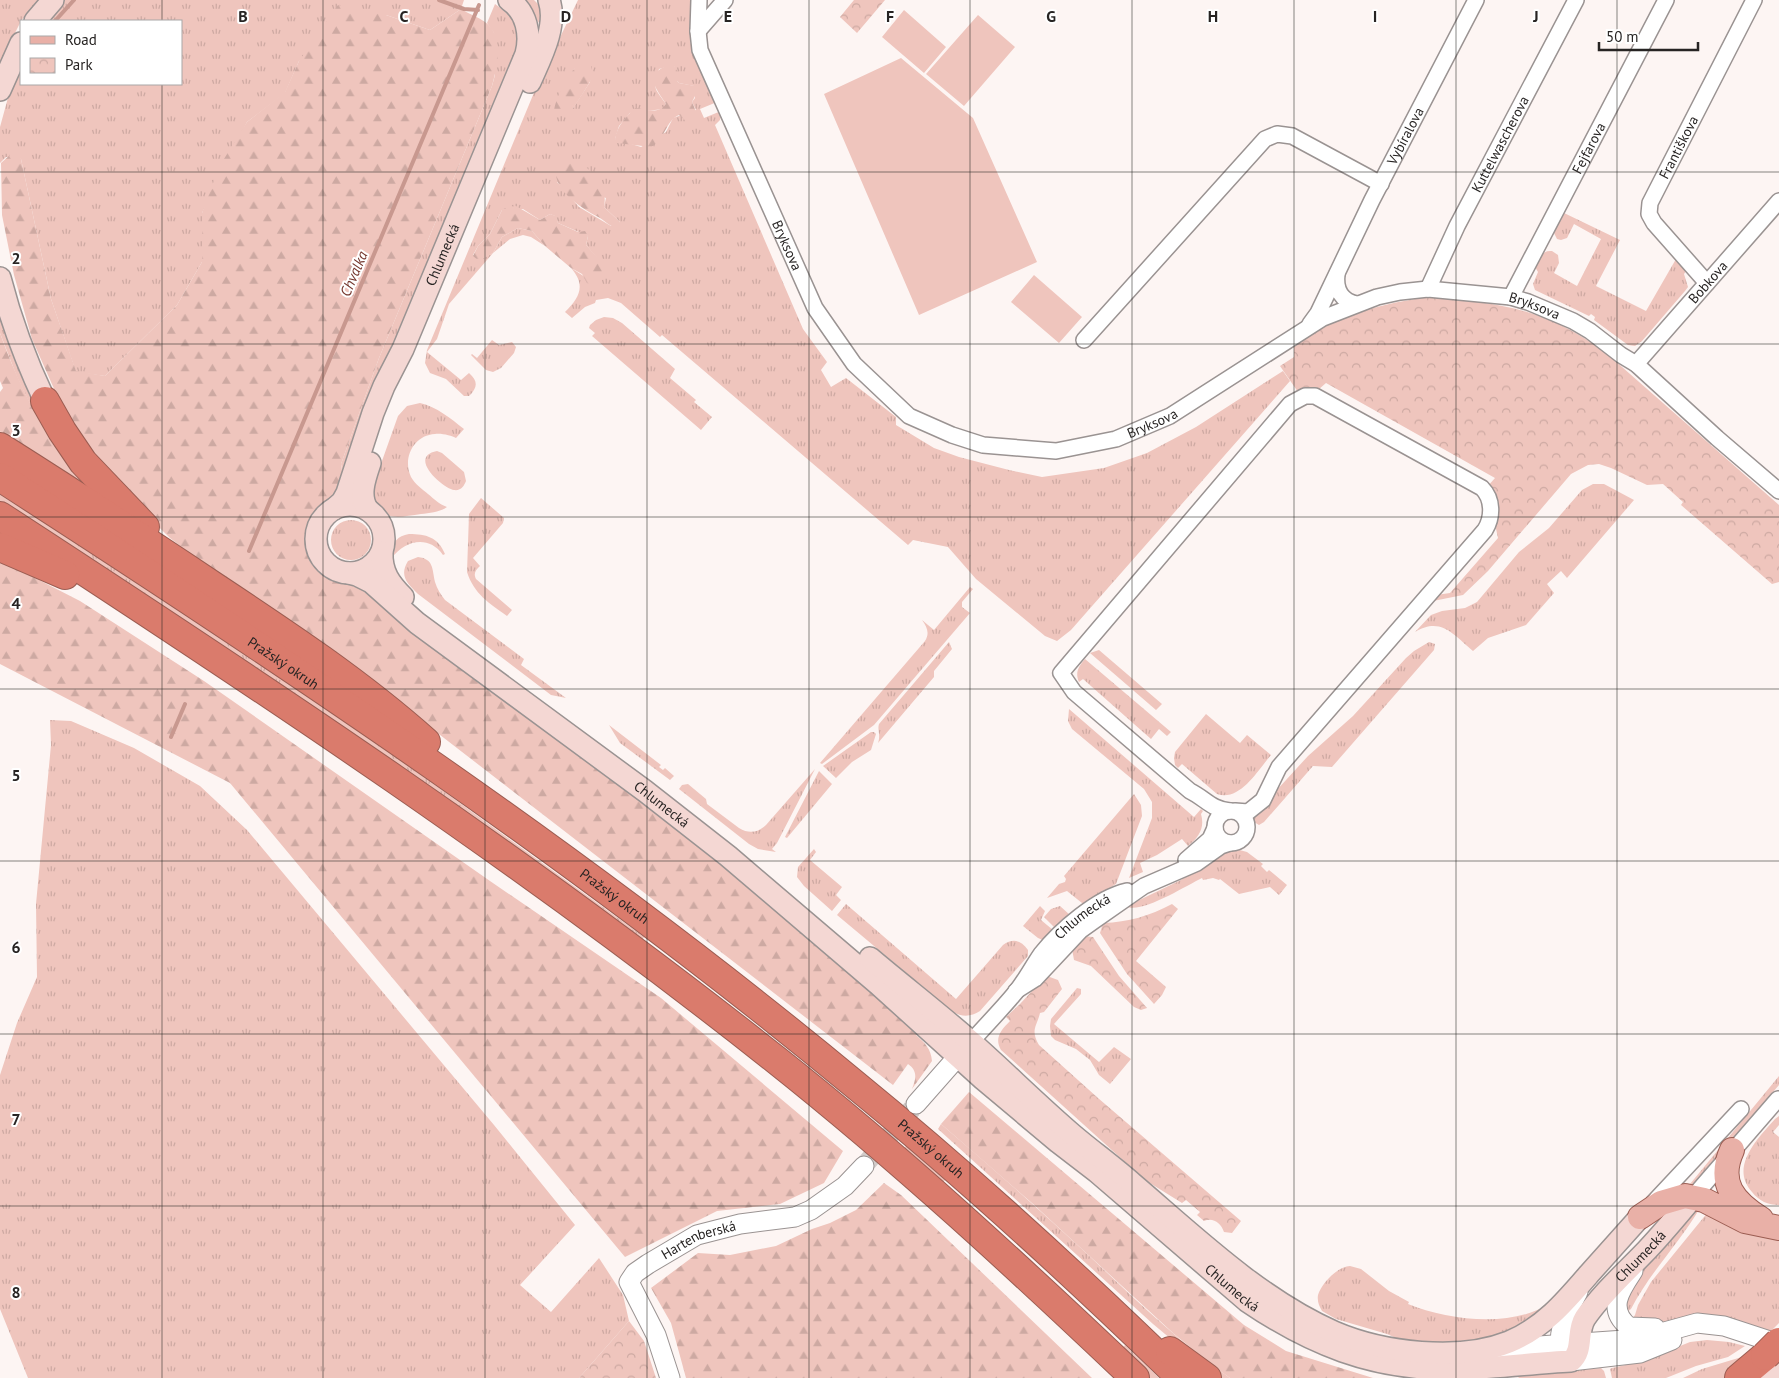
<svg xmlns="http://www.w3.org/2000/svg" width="1779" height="1378" font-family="'PT Sans',sans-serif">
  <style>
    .grass { fill: url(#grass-tufts); fill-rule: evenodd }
    .forest { fill: url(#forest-firs) }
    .park { fill: url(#park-crowns) }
    .pitch { fill: #efc5bd }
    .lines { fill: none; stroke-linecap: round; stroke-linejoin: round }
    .stream { stroke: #c8988f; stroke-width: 4 }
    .tertiary-tunnel { stroke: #d2cbc9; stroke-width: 19; stroke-dasharray: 19 9; stroke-linecap: butt }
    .minor-casing { stroke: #9a9392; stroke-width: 18 }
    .tertiary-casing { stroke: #9a9392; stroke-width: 21 }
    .secondary-casing { stroke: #9a9392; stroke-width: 24 }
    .primary-casing { stroke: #9b5d52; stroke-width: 26 }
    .motorway-casing { stroke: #9b5d52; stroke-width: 30 }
    .minor { stroke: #fff; stroke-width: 15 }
    .tertiary { stroke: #fff; stroke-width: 19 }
    .secondary { stroke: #f4d7d3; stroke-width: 21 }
    .primary { stroke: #e9b0a7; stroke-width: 24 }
    .motorway { stroke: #da7b6c; stroke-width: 28 }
    .motorway-bridge-casing { stroke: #9b5d52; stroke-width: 30; stroke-linecap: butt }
    .motorway-bridge { stroke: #da7b6c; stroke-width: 28 }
    .grid { fill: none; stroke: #272423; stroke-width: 1; stroke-opacity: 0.55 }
    .labels { text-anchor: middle; stroke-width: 4; stroke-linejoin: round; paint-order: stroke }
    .street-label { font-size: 14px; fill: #272423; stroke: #fff }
    .water-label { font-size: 15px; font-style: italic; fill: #74362d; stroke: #fff }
    .grid-label { font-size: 16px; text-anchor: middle; font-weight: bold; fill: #272423; stroke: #fff; stroke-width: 4; stroke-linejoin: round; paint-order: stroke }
  </style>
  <defs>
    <pattern id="grass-tufts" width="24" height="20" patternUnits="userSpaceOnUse" patternTransform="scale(1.25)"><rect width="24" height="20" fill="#efc5bd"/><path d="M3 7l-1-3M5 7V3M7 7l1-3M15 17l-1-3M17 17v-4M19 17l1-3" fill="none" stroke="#cda9a2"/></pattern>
    <pattern id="forest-firs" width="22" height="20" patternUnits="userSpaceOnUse" patternTransform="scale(1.25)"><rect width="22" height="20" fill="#efc5bd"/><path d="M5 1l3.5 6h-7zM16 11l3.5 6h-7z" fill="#cda9a2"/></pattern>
    <pattern id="park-crowns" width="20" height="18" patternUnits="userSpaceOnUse" patternTransform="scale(1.25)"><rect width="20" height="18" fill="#efc5bd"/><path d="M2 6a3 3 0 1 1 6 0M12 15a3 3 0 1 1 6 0" fill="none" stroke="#cda9a2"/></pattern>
  </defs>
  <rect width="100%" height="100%" fill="#fdf5f3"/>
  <path class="grass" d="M0 0H38L21 21 0 63Z
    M65 0H464L461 9 430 30 386 15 299 61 285 93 247 122 202 213V262L177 305 105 376 76 372 51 299 21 159 6 157 0 163V127L9 94 21 63V84H181V21H47Z
    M523 0H534L538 4 539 3 541 18 539 23Z
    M578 0H691L690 41 694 54 717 102 700 109 704 118 721 111 720 120 715 125 803 329 827 362 821 370 831 387 846 378 896 417V425L934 448 959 457 1009 470 1042 477 1104 468 1147 453 1196 427 1283 371 1290 381 1071 630 1057 641 1045 636 976 579 948 547 913 540 908 545 662 335 660 337 621 303 608 298 596 300 595 303 585 307 572 318 565 312C580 297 586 285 571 268L585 277 598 259 586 245 588 236 558 223 555 216 550 214 540 220 523 209 502 210 490 234 478 246 473 255 479 260 493 253 502 237 518 228 532 231 545 246 531 237 523 235 510 239 493 253 449 304 437 339 427 352 461 380 469 373C478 381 478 387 469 396H464L446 379 430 373 425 363 427 350 538 83ZM591 64 590 82 573 108 557 101 574 69ZM674 66 677 81 679 83 694 86 695 98 692 102 696 110 673 118 666 132 641 147 615 139 619 126 630 113 663 109 666 104C654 87 653 91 659 69L666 67ZM557 182 606 198 604 207 620 222 611 226 579 207Z
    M495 4C516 18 520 29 515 54L343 473 341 464 379 358 492 86 495 75 494 33 487 23Z
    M1562 212 1620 240 1596 286 1646 311 1676 259 1686 271 1684 274 1688 287 1685 291 1642 341 1635 346 1628 345 1594 320 1595 317 1591 314 1589 316 1535 290 1533 284 1538 272 1535 267C1539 259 1541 250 1552 251L1558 255 1559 263 1554 273 1577 286 1601 239 1574 224 1567 238 1561 240 1557 239 1553 231Z
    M604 317 613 318 622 323 675 369 670 378 696 400 694 402 712 417 701 430 592 336 595 333 589 328 590 325 596 320Z
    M0 318 20 370 30 392 89 487 87 491 0 436V431L45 459 54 446 29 402 17 377 0 333Z
    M492 340 499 345 512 342 516 347 514 353 501 368 493 372 486 370 471 355 472 354 477 358Z
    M420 403C437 407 450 418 464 429L456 438C452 436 442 433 435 434 414 435 402 458 411 477 415 484 422 489 428 494 434 499 439 504 447 507 440 512 430 513 421 514 395 518 376 522 372 489L398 416 407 406Z
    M437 451 442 453 464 472 466 481C464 486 461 491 454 490 445 490 406 457 437 451Z
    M1593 484H1604L1634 500 1567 578 1561 571 1547 584 1554 593 1526 625 1488 638 1473 651C1454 635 1441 616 1415 632L1431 615 1442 611 1465 608 1477 602 1519 552 1549 528 1582 490Z
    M0 494 86 547 383 747 644 937 641 943 0 504Z
    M481 498 504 518 503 523 473 558 480 566C476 570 473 573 476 579L512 610 507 616C489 603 474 594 467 572L469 514Z
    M331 540a20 20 0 1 1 40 0a20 20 0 1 1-40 0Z
    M409 534C426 534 438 537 445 554L443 555C429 535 405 540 392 558 390 545 396 536 409 534Z
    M418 557C434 559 432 569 435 582 437 589 441 595 445 600L524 659 521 665 566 698 551 695 418 594C407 583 399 576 408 561Z
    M970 587 973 589 962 602V607L970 613 874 725 822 764 820 763 925 641C930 633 927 627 922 620L934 630Z
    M949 642 952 649 934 671V677L878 743C881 734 877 730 879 724Z
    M1429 642 1435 644 1434 650 1332 767 1313 766 1264 822 1259 825 1254 822 1252 817 1308 756 1353 716 1406 658 1414 651Z
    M1099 650 1162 704 1156 710 1090 653Z
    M1085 659 1171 732 1167 736 1159 729 1151 739 1083 679 1079 682C1075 673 1078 667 1085 659Z
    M1069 709 1194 817 1201 809 1203 811 1201 814C1205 828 1199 837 1188 846L1182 839 1157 855 1140 863 1143 872 1129 878 1152 818V802L1144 789 1072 729 1068 721Z
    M1206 714 1240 743 1247 735 1271 755C1258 770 1240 802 1217 794L1182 764 1178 768 1175 765 1174 758 1175 752Z
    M50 720 71 721 134 748 200 786 247 830 494 1125 575 1225 520 1285 551 1312 599 1258 623 1295 629 1321 579 1378H28L0 1309V1075L17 1023 37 977 36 904 51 745Z
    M609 725 661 765 659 767 663 770 665 768 674 776 670 780 620 743Z
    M871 732H874L876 734 871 750 852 762 836 778 823 766Z
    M815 769 777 843 772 849 776 852 758 849 749 844 679 789 682 785 688 784 706 799 707 804 739 828C749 834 757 833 766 825Z
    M819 771 832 784 787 838 785 837Z
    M1134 794 1141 805 1142 816 1116 884 1085 903H1082L1067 891 1047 898 1059 884 1065 882 1066 879 1064 876Z
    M1232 848 1247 852 1263 864 1261 866 1267 872 1269 870 1287 885 1279 895 1270 887 1239 894 1220 879 1219 880 1213 878 1203 880 1202 878C1186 886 1142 913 1128 907L1129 905 1181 880 1202 865Z
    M814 849 816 852 810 860 842 887 836 895 841 900 832 911 804 886 797 877 798 867Z
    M846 904 956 999 1003 945C1013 938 1021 940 1028 950V956L980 1011C971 1017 962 1017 953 1012L837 915Z
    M1040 906 1045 911 1041 920 1053 930 1045 941 1038 938 1023 926Z
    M1060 906 1070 915 1055 928 1044 917 1051 909Z
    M1077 988 1081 989V994L1054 1024 1099 1062 1114 1047 1131 1059 1110 1084 1099 1075 1090 1060 1076 1049 1055 1040 1051 1036 1050 1026 1051 1019Z
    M1779 1076V1085L1694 1184H1690Z
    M1779 1116V1125L1773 1132 1779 1137V1205C1768 1205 1759 1201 1752 1192 1729 1167 1758 1138 1775 1119Z
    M941 1124C989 1165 1037 1207 1084 1251 1131 1295 1177 1341 1230 1378H1220L1201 1364 1153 1324 938 1129Z
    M906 1146 945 1180 942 1184 902 1151Z
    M1700 1208C1679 1244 1650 1272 1631 1309L1627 1312 1625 1298 1642 1269 1689 1213Z
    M1708 1212 1779 1237V1323L1770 1332 1729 1318 1655 1323 1632 1319 1635 1315 1638 1305 1651 1282Z
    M1350 1266 1361 1269 1389 1291 1409 1302 1408 1304C1448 1320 1509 1328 1547 1305L1523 1327 1471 1344 1403 1341 1387 1334 1336 1319 1322 1311C1319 1306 1317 1301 1318 1295 1321 1284 1338 1266 1350 1266Z
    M1707 1340 1729 1342 1745 1346 1728 1357 1696 1366 1666 1378H1612L1610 1369 1612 1368 1643 1361 1690 1342Z
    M1125 1345 1159 1378H1150L1122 1349Z
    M1745 1356 1743 1364 1724 1378H1683L1702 1369Z
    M1601 1368 1604 1371 1606 1378H1519L1517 1376Z"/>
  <path class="forest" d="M338 5 386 15 430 30 461 9C469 14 478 17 485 22 505 36 497 67 492 86L379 358 341 464C344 477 341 493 330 503 324 508 318 512 314 520 303 540 311 566 331 577 339 582 349 582 358 583L671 821 920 1031 916 1035C925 1043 931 1049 932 1061L912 1089C916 1079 918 1071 908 1064L893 1085 356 670 211 570 170 538 125 494 89 449 55 391 32 339 14 275 2 215 1 163 10 155H16L21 159 51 299 76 371 105 376 177 305 202 262V213L219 167 247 122 285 92 299 61Z
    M584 60 591 64C591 68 593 72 593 76 592 79 576 105 573 108 569 113 560 114 554 112 555 97 571 67 584 60Z
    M666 66H674L678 72 677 81 679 83 695 86 697 88 696 94 692 102 697 114 696 117 687 122 679 115C665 121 666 139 651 147L617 143 615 139C617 126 626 117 635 108 646 109 658 115 666 104 658 91 643 76 666 66Z
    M565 159C588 163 609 182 604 207L620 222 619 225 617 227C610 227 606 222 600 218 581 208 545 186 559 161Z
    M516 206 540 220 550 214 556 216 558 223 578 232 585 231 588 236 586 245 598 258 605 260 607 266 591 285 587 283 582 274 571 268 545 246 532 231 518 228 502 237 493 253 479 261 473 256 478 246 490 234 502 210 507 207Z
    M0 333C14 373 32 410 54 446L55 451 51 461 45 459 0 431V392L3 388 0 381Z
    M0 560 80 601 204 681 490 881 661 998 843 1151 824 1183 780 1204 717 1211 625 1257 230 783 0 664Z
    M969 1092 1244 1325 1286 1351 1373 1378H1230L1209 1363 1173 1333 1033 1204 941 1124Z
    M884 1183 901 1195 1092 1378H686L671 1323 651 1288 698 1253 730 1255 776 1246 812 1229 830 1223 856 1210Z"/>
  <path class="park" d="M854 0H885L857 33 840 17Z
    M1421 298C1437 297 1454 299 1470 301 1527 308 1558 319 1605 352L1779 505V582L1772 584 1681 505 1683 502 1663 484 1647 485 1611 468 1599 464 1588 465 1571 474 1488 571 1463 595 1428 602 1436 595 1450 593 1498 538 1487 487 1495 478 1326 383 1318 390 1298 392 1280 366 1294 357V345C1331 318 1376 305 1421 298Z
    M1172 904 1178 909 1136 961 1166 987 1162 995 1154 1004 1127 974 1100 933 1103 923C1129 922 1149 916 1172 904Z
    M1083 936 1093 937 1119 976 1147 1008 1141 1010 1134 1007 1091 966 1074 960 1072 949Z
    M1047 976 1058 980 1062 989 1044 1012 1040 1013C1037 1026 1030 1030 1039 1045L1098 1098 1241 1221 1232 1233 1224 1232C1221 1223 1213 1217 1204 1221L1197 1215 1200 1212 1186 1200 1182 1203 1145 1180 1001 1050C994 1038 1001 1030 1010 1021L1006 1017 1020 1004 1042 980Z
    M629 1321 644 1341 656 1378H579Z"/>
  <path class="pitch" d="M904 10 946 47 924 73 882 37Z
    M978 15 1015 47 964 106 926 74Z
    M901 58 973 118 1037 262 919 315 824 94Z
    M1034 275 1082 317 1059 343 1011 302Z"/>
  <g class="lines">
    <path class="stream" d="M439 0 464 9 478 10
      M55 21 74 0
      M249 551 479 5
      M171 737 185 704"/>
    <path class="tertiary-tunnel" d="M864 1166 916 1104"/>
    <defs>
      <g id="minor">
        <path id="s1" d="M699 0 698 31 700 50 815 308 854 364 909 416 952 435 983 445 1056 451 1116 439 1170 416 1323 318 1377 297 1400 292 1428 289 1511 297 1528 302 1573 321 1590 331 1621 355 1636 364 1717 438 1779 491"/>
        <path d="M698 31 725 0"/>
        <path d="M1337 274C1335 289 1341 301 1357 304"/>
        <path id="s2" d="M1707 283 1654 223 1649 214 1650 203 1754 0"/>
        <path id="s3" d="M1428 289 1457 226 1576 0"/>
        <path id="s4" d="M1511 297 1666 0"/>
        <path id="s5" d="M1310 324 1318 313 1372 200 1476 0"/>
        <path d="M1084 340 1265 139 1277 134 1292 136 1381 184"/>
        <path id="s6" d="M1636 364 1779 201"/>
        <circle cx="1231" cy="827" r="16"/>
        <path d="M1230 811C1211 809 1206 799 1190 791L1074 692 1061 673 1290 404 1305 396H1315L1482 488C1493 499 1493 517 1485 530L1279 767 1263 800 1248 812 1235 811"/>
        <path d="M1186 860 1210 839 1215 828"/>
        <path d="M1016 991 1035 979 1080 931 1094 921 1144 886 1197 863 1221 846 1230 843"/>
        <path id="s7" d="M971 1042C986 1025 1001 1010 1015 993 1025 981 1032 967 1041 954 1060 930 1097 898 1127 891"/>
        <path d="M1693 1197 1778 1099"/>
        <path d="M1653 1203 1741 1109"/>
      </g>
      <g id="tertiary">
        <path d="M916 1104 968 1045"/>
        <path d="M1633 1271C1621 1289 1606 1309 1629 1327L1655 1328"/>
        <path d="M1578 1292C1568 1310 1548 1345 1571 1361L1640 1353 1672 1340"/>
        <path d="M1497 1349 1639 1339 1697 1323 1724 1326 1779 1344"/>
        <path id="s8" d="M670 1378 656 1335 629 1282 635 1273 648 1264 697 1235 740 1224 795 1217 811 1210 845 1186 864 1166"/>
      </g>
      <g id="secondary">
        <path d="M35 21 53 0"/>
        <path d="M530 82C540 59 558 26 549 0"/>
        <path d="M0 90 21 43"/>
        <path d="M0 278C11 321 26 361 45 401"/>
        <circle cx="350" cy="539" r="34"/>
        <path id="s9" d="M334 509 342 502 347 493 373 413 384 386 403 349 526 54C531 35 527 12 509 0"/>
        <path d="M368 510C358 496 365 478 370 463"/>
        <path d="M382 552C381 572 390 584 403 597"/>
        <path id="s10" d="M349 573 357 575 371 582 417 623 645 791 728 856 878 984 983 1079 1058 1142 1097 1172 1247 1301C1310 1344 1372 1369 1449 1369 1490 1369 1531 1363 1571 1361 1584 1350 1576 1332 1585 1318 1602 1293 1626 1272 1647 1250 1663 1233 1678 1215 1693 1197"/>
        <path d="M870 958C903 986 937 1012 970 1041 1005 1072 1038 1105 1073 1135 1093 1152 1114 1167 1133 1184 1194 1236 1259 1299 1334 1332 1383 1353 1459 1362 1509 1342 1543 1328 1565 1302 1589 1274 1606 1255 1623 1236 1640 1217"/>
        <path d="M1769 1378 1779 1366"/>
      </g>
      <path id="primary" d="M1732 1150C1717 1183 1734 1202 1761 1219
        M1640 1217 1661 1203 1685 1196 1704 1200 1745 1221 1779 1228"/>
      <g id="motorway">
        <path d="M45 401 62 431 83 462 145 527"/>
        <path d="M0 447C71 492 142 538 212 585 286 634 360 683 426 742"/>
        <path id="s11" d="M0 477C293 666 584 860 853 1083 967 1176 1075 1275 1181 1378"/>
        <path d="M0 516C264 688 528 863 775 1059 901 1159 1018 1267 1135 1378"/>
        <path d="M0 547 65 575"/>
        <path d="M1170 1351 1207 1378"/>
        <path d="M1739 1378 1765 1356"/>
      </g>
    </defs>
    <use href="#minor" class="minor-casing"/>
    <use href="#tertiary" class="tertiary-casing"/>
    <use href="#secondary" class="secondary-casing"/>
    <use href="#primary" class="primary-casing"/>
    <use href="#motorway" class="motorway-casing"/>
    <use href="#minor" class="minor"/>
    <use href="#tertiary" class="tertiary"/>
    <use href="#secondary" class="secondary"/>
    <use href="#primary" class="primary"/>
    <use href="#motorway" class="motorway"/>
    <defs>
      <path id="motorway-bridge" d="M1765 1356 1779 1342"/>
    </defs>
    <use href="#motorway-bridge" class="motorway-bridge-casing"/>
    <use href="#motorway-bridge" class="motorway-bridge"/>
  </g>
  <path class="grid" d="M162 0V21M323 0V1378M485 0V1378M647 0V1378M809 0V1378M970 0V1378M1132 0V1378M1294 0V1378M1456 0V1378M1617 0V1378M162 84V1378M0 172H1779M0 344H1779M0 517H1779M0 689H1779M0 861H1779M0 1034H1779M0 1206H1779"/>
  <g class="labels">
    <g class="street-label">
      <text dy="5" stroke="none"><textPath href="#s5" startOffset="211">Vybíralova</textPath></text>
      <text dy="5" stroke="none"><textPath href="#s3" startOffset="162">Kuttelwascherova</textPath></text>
      <text dy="5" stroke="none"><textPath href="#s2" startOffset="164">Františkova</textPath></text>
      <text dy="5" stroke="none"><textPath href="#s4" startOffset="168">Fejfarova</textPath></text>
      <text dy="5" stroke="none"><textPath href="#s1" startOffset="264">Bryksova</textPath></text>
      <text dy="5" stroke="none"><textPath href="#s9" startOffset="278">Chlumecká</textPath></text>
      <text dy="5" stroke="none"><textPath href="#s6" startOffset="109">Bobkova</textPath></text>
      <text dy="5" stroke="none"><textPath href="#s1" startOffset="1149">Bryksova</textPath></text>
      <text dy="5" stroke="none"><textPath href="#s1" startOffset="730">Bryksova</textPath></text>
      <text dy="5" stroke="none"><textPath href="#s11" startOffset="339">Pražský okruh</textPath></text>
      <text dy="5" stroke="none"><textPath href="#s10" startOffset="390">Chlumecká</textPath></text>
      <text dy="5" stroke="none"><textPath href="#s11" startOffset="744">Pražský okruh</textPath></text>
      <text dy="5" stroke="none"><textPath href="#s7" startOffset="169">Chlumecká</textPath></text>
      <text dy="5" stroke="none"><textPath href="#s11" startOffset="1149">Pražský okruh</textPath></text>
      <text dy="5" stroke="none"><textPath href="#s8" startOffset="188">Hartenberská</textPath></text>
      <text dy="5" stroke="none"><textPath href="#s10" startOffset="1626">Chlumecká</textPath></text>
      <text dy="5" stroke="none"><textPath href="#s10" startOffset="1138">Chlumecká</textPath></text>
    </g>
    <g class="water-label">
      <text transform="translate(354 274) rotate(-67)" y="5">Chvalka</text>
    </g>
  </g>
  <g class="grid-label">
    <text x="243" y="22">B</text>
    <text x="404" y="22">C</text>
    <text x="566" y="22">D</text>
    <text x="728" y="22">E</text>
    <text x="890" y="22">F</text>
    <text x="1051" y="22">G</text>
    <text x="1213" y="22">H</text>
    <text x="1375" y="22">I</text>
    <text x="1536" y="22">J</text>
    <text x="16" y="264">2</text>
    <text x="16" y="436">3</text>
    <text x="16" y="609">4</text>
    <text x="16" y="781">5</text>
    <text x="16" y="953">6</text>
    <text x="16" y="1125">7</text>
    <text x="16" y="1298">8</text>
  </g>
  <rect x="20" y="20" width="162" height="65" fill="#ffffff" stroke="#a9a7a7"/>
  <rect x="30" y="36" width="25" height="8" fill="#e9b0a7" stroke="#a9a7a7"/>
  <text x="65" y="45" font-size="15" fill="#272423">Road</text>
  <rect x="30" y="58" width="25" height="15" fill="url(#park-crowns)" stroke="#a9a7a7"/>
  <text x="65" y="70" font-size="15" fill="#272423">Park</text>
  <path d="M1599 42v8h99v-8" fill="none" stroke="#272423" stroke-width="2.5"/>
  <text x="1606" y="42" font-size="15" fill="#272423" stroke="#ffffff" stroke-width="4" paint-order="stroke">50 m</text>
</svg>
